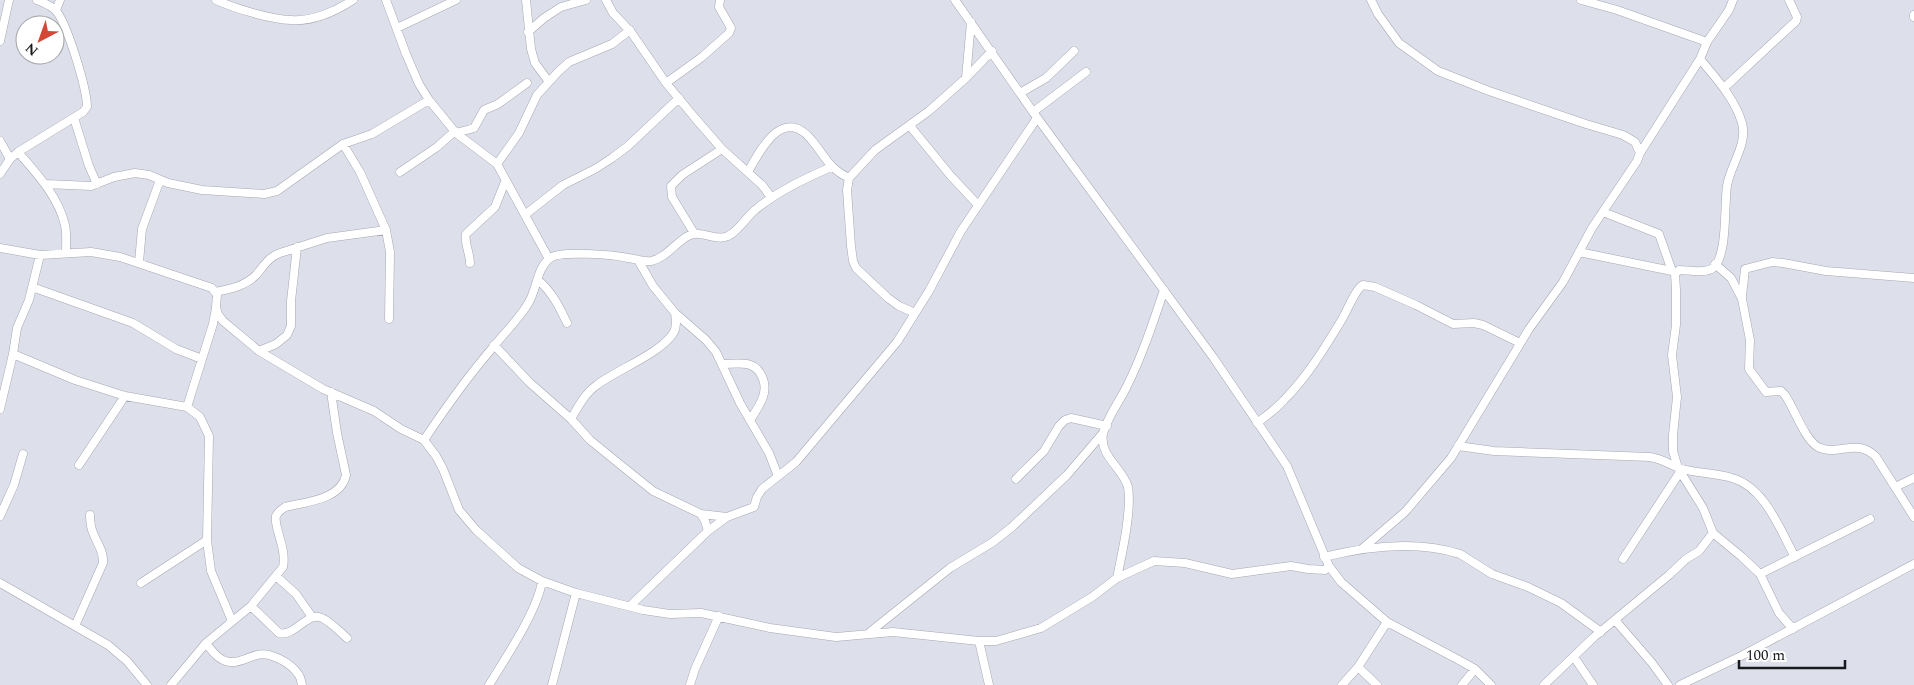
<svg xmlns="http://www.w3.org/2000/svg" width="1914" height="685" font-family="Spectral,serif">
  <style>
    .lines { fill: none; stroke-linecap: round; stroke-linejoin: round }
    .minor-casing { stroke: #a5a7b1; stroke-width: 9 }
    .minor { stroke: #fff; stroke-width: 8 }
  </style>
  <rect width="100%" height="100%" fill="#dde0ea"/>
  <g class="lines">
    <defs>
      <path id="minor" d="M216 0C236 9 270 19 291 20 312 22 336 11 353 0
        M386 0 406 54 419 84 429 100 456 133 497 164 549 259
        M526 0 531 49 535 63 549 82
        M606 0 613 13 631 32 666 83 695 118 722 149 762 185 771 197
        M955 0 1033 112 1213 357 1287 466 1329 566 1341 582 1387 622 1457 659 1475 669 1491 685
        M1581 0 1617 10 1707 42
        M56 10 60 0
        M1914 15V17
        M397 28 456 0
        M528 32 544 18 561 7 586 0
        M0 41 9 0
        M1700 59C1716 78 1735 99 1742 123 1748 144 1730 166 1727 186 1724 204 1728 256 1713 268 1705 274 1688 270 1679 270L1675 274 1676 290V325L1672 355 1677 397 1673 435V451L1678 468 1703 508 1713 533 1742 557 1760 574 1779 613 1793 629
        M966 78 971 22
        M666 83 702 57 729 33 731 28 719 7 720 0
        M1724 88 1796 21 1797 17 1789 0
        M1020 93 1046 78 1074 51
        M1033 112 1086 72
        M74 118 89 166 97 184
        M910 126 950 175 978 205
        M456 133 474 128 484 110 498 104 527 83
        M0 141 10 159
        M343 144 360 172 386 230 390 252 389 319
        M18 152C37 174 58 196 65 225 67 234 66 244 66 253
        M1640 153 1700 59 1707 42 1729 10 1733 0
        M497 164 519 133 537 95 558 72 569 62 612 44 630 30
        M400 172 437 147 455 131
        M748 172C762 146 785 104 814 143 826 158 830 169 849 178
        M0 174 10 159 18 152 83 112 87 107C87 89 68 27 57 12 53 6 44 3 37 0
        M46 184 91 186 114 177 135 173 149 175 168 183 202 190 264 194 277 191 343 144 372 134 429 100
        M1603 212 1659 234 1672 271 1675 272
        M526 214 563 185 595 169 612 158 628 146 679 98
        M694 233 672 197 671 186 682 175 722 149
        M0 248 40 255 91 252 120 257 212 288 217 295 216 307 218 314 223 321 259 351 323 389 374 411 401 429 424 440 436 456 443 469 459 510 476 530 518 568 542 581 576 593 643 610 670 614 701 613 770 628 836 637 893 632 979 641H996L1041 628 1092 597 1117 578 1154 561 1185 563 1232 574 1291 566 1308 569 1325 570 1329 566
        M1579 252 1672 271
        M638 260 653 286 675 313 706 340 716 352 740 403 769 453 778 476
        M139 262 142 229 160 180
        M470 263C470 254 464 242 466 234L495 207 505 182
        M1715 264 1731 278 1742 299 1750 340 1749 369 1766 392 1781 391 1785 395C1794 408 1805 440 1818 447 1838 457 1857 437 1876 457L1914 517
        M538 280C552 292 559 306 567 323
        M32 287 133 323 176 349 202 359
        M215 292C231 289 245 286 256 275 264 266 268 257 280 253L327 238 386 230
        M1742 296 1745 269 1772 262 1783 263 1826 271 1914 278
        M915 313 899 306 888 298 856 268 853 261 851 246 847 190 849 178 875 150 929 111 966 78 992 51
        M494 345 529 382 571 419 590 440 617 462 653 491 701 514 705 521 708 531
        M259 351 276 344 287 335 291 326V301L297 247
        M13 354 75 380 125 396 187 407 200 417 209 436 207 540 211 571 232 621
        M722 364C730 364 739 363 747 364 752 365 757 368 760 373 771 390 760 405 750 420
        M187 407 213 324 216 308
        M0 409 13 354 17 328 29 300 40 255
        M571 419C578 407 585 393 597 385 616 370 662 353 674 332 677 326 676 320 675 313
        M1257 423C1266 416 1276 409 1284 400 1307 377 1324 349 1341 321 1346 313 1356 288 1363 285L1375 287 1416 305 1453 324 1474 323 1483 325 1520 343
        M424 440C446 407 469 375 494 346 506 331 520 318 529 302 537 288 537 268 550 258 560 250 615 255 628 258 636 259 643 262 651 261 666 258 675 243 688 236 701 229 716 242 728 236 739 231 746 217 755 210 778 191 804 179 831 167
        M1458 446 1494 451 1650 457C1662 459 1669 464 1679 468 1694 473 1716 473 1732 478 1765 487 1780 530 1795 557
        M79 465 125 396
        M1016 479 1044 451 1059 426 1065 420 1071 418 1107 426
        M1895 487 1914 478
        M701 514 727 517
        M0 516 14 485 23 454
        M1363 548 1405 512 1451 458 1529 329 1563 282 1592 228 1637 161 1640 153 1635 142 1623 135 1586 124 1489 91 1438 71 1399 43 1378 14 1371 0
        M1324 557C1368 546 1416 540 1460 554L1492 574 1528 587 1561 603 1601 632
        M1623 559 1680 472
        M1760 574 1870 519
        M276 576 296 594 312 617
        M1117 578C1122 554 1132 510 1128 487 1123 468 1099 456 1103 434 1107 417 1120 401 1127 386 1142 356 1153 323 1164 290
        M0 583 108 645 127 661 147 685
        M141 583 207 540
        M251 606 279 633C295 637 307 611 322 618 331 622 340 632 347 638
        M630 606 708 531 727 517 754 507 757 497 762 489 796 462 897 342 929 291 961 231 1037 118
        M1615 620 1652 663 1668 685
        M75 626 103 563C104 552 98 545 94 535 91 529 90 522 90 515
        M870 632 950 568 993 542 1012 527 1067 475 1103 433
        M979 641 989 685
        M206 643C212 651 219 661 230 662 240 663 248 657 257 655 269 651 291 663 298 674 301 677 301 681 302 685
        M1574 657 1593 685
        M1358 667 1377 685
        M171 685 206 643 251 606 283 567C287 548 273 526 276 516 278 512 282 509 285 507 305 502 341 500 346 475L337 433 331 392
        M489 685C505 659 538 610 542 581
        M552 685 576 593
        M690 685 695 669 719 616
        M1342 685 1358 667 1387 622
        M1462 685 1475 669
        M1544 685 1594 637 1669 575 1686 559 1699 551 1713 533
        M1680 685 1743 655 1914 564"/>
    </defs>
    <use href="#minor" class="minor-casing"/>
    <use href="#minor" class="minor"/>
  </g>
  <g transform="translate(40 40) rotate(221)"><circle r="24" fill="#ffffff" stroke="#a3a3a5"/>
  <path d="M0-4L9 19L0 12L-9 19Z" fill="#d44736"/>
  <text y="-8" font-size="14" font-weight="bold" text-anchor="middle" fill="#191a1d">N</text>
  </g>
  <path d="M1739 660v8h106v-8" fill="none" stroke="#191a1d" stroke-width="2.5"/>
  <text x="1746" y="660" font-size="15" fill="#191a1d" stroke="#ffffff" stroke-width="4" paint-order="stroke">100 m</text>
</svg>
